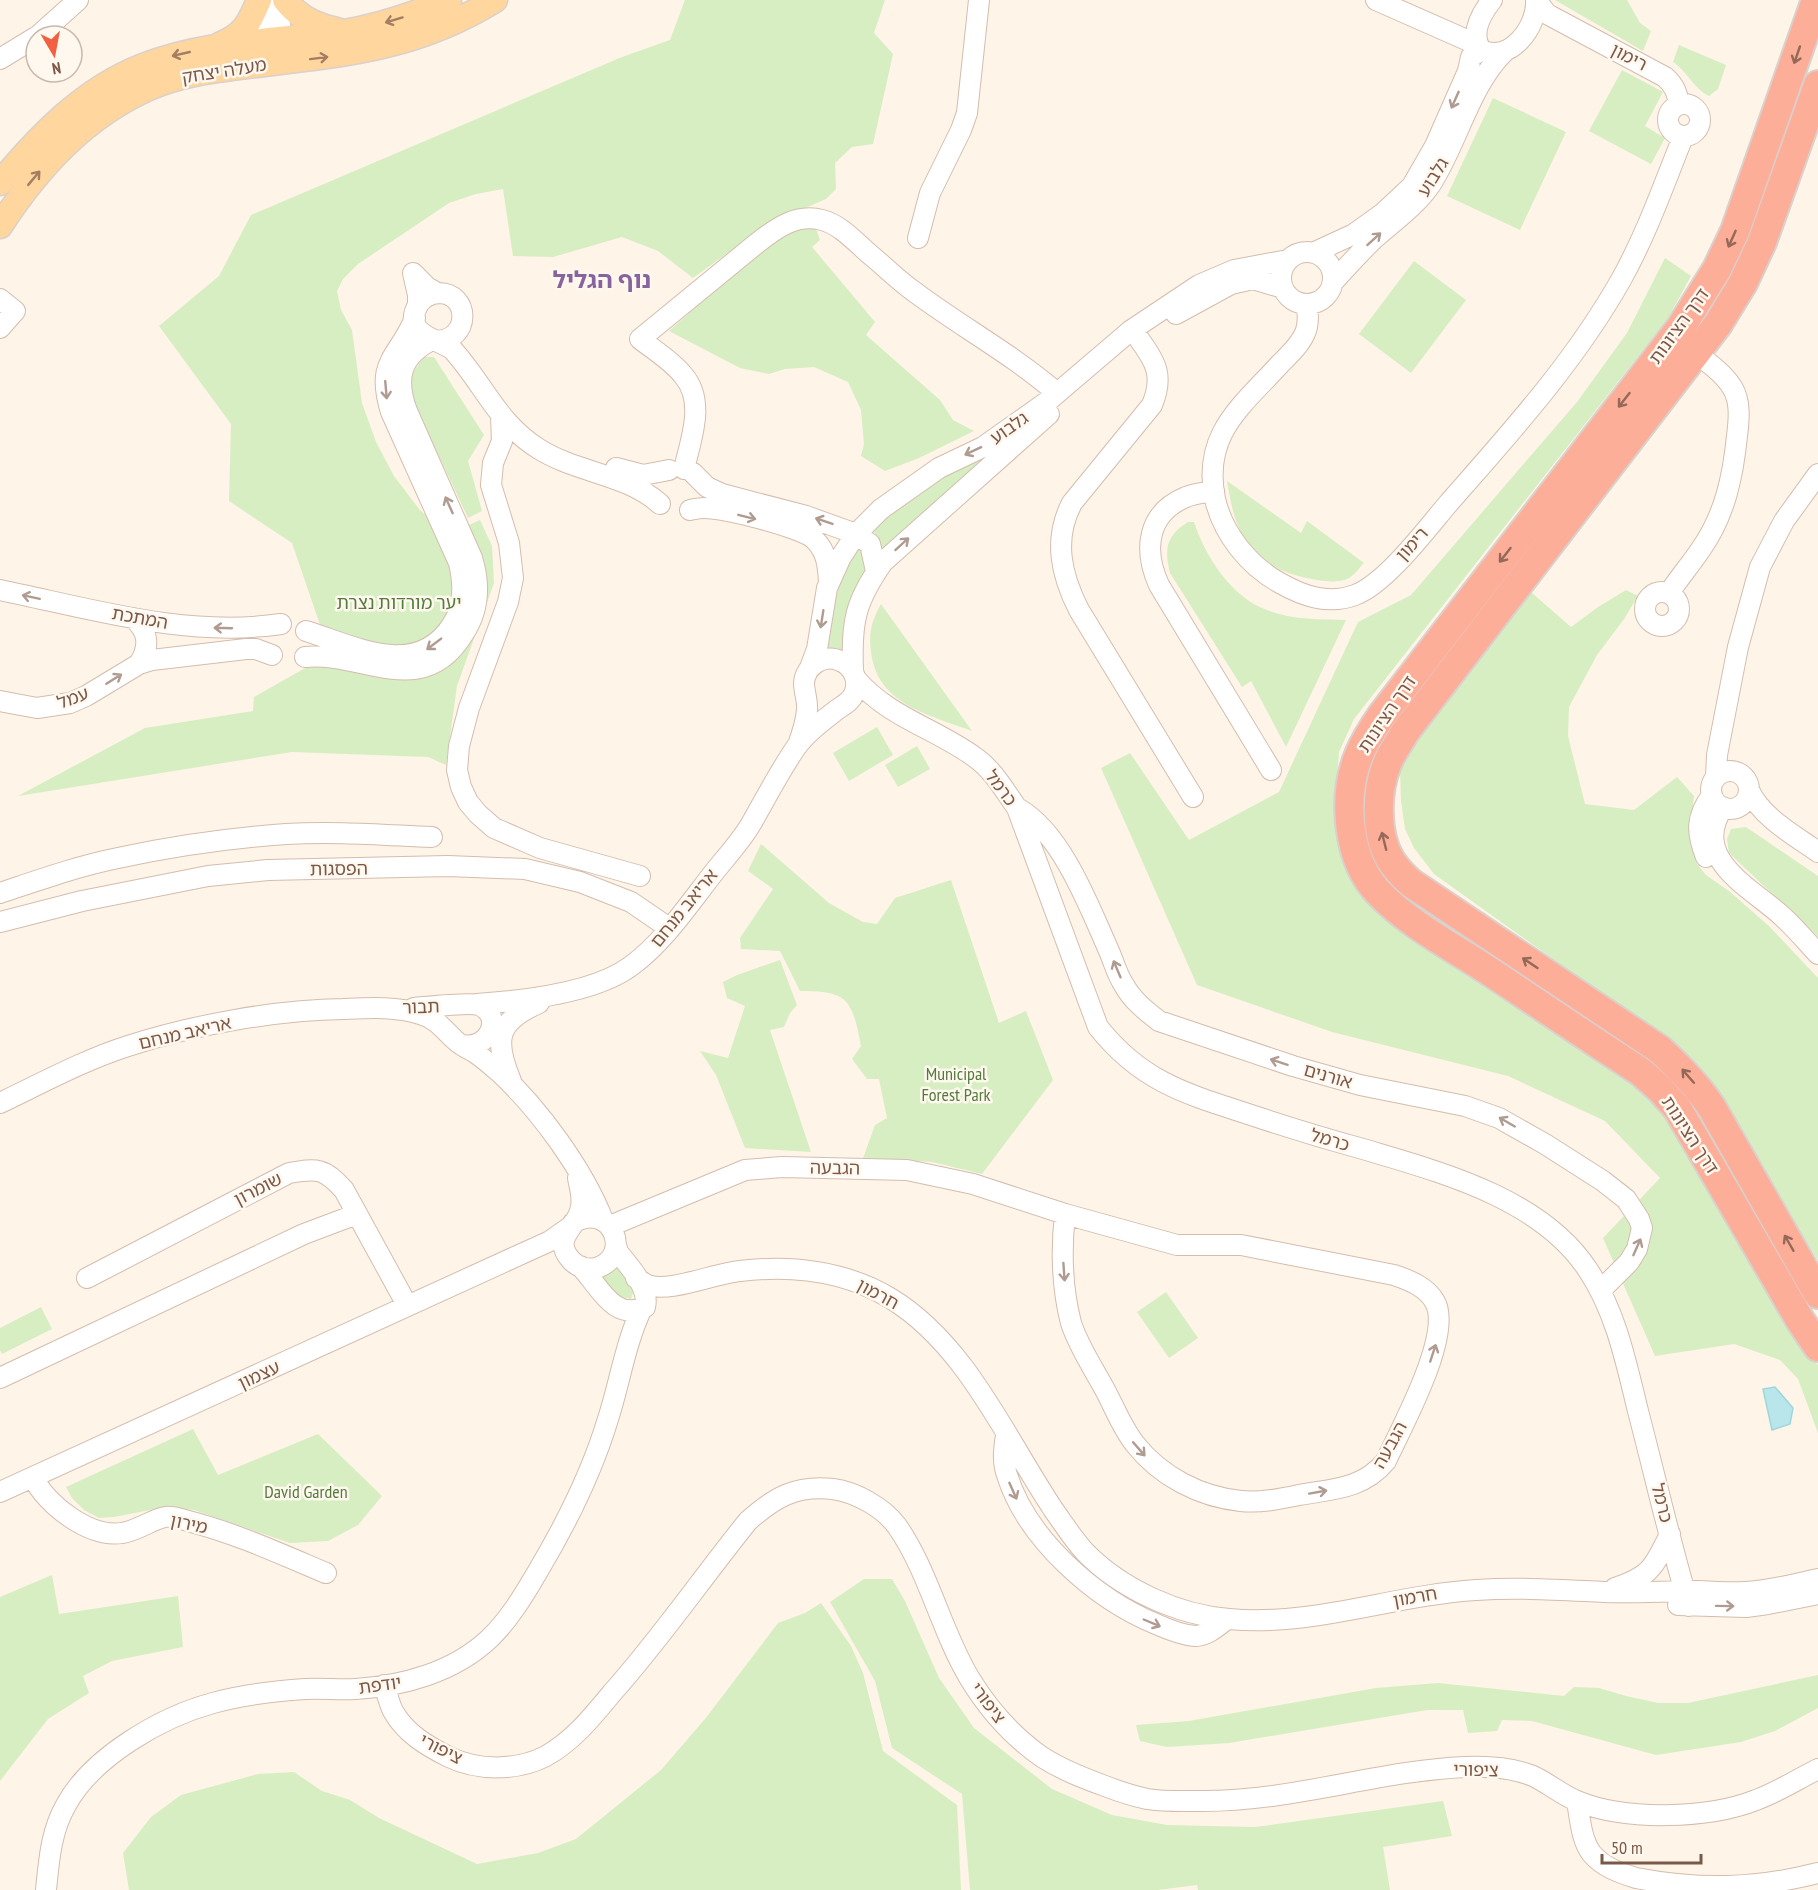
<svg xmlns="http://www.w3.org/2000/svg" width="1818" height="1890" font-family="'PT Sans Narrow','Noto Sans Hebrew',sans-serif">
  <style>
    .green { fill: #d7eec3 }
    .water { fill: #b9e6ea; stroke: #9ed6dd; stroke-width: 1.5 }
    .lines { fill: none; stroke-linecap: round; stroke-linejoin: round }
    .minor-casing { stroke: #d4bdae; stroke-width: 22 }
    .major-casing { stroke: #dad0cc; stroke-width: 27 }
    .highway-casing { stroke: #dad0cc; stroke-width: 32 }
    .minor { stroke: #fff; stroke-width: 20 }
    .major { stroke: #ffd69d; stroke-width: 24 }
    .highway { stroke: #fdae99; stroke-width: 28 }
    .oneway { stroke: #a37e62 }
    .oneway2 { stroke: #956958 }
    .oneway3 { stroke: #b09b91 }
    .labels { text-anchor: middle; stroke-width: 5; stroke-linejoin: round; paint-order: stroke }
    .street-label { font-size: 18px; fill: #7b5848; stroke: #fff8ef }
    .park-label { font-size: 18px; fill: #527b3c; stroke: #fff8ef }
    .district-label { font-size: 24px; font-weight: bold; fill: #88649e; stroke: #fff8ef }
  </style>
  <rect width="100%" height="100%" fill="#fef4e7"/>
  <path class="green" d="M685 0H885L874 33 893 54 873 144 852 147 835 163 836 189 826 199 768 224 693 278 658 251 622 237 553 257 513 256 503 189 476 194 449 203 358 264 343 279 337 291 341 310 352 330 362 403 376 442 394 476 419 509 447 535 480 520 492 546 494 583 457 686 446 765 428 757 292 752 18 796 145 728 253 711 254 697 330 654 292 543 229 501 231 424 159 326 219 276 251 215 622 57 670 40Z
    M1555 0H1627L1640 23 1651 31 1643 51Z
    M1679 45 1726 65 1718 89 1709 96C1694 89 1687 71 1673 62Z
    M1622 70 1663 92 1645 126 1665 138 1651 164 1589 131Z
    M1493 98 1566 132 1520 230 1447 196Z
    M798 228 816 229 820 240 812 247 875 322 866 335 940 400 953 420 974 431 919 458 885 471 861 456 864 444 861 410 848 382 814 367 785 369 769 374 740 368 669 331 775 237Z
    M1665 258 1691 276 1668 318 1354 719 1339 752 1336 794 1338 830 1367 900 1394 926 1637 1084 1681 1131 1801 1345 1818 1365V1433L1798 1379 1780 1360 1734 1344 1655 1356 1603 1238 1660 1178 1605 1121 1508 1076 1332 1032 1197 985 1101 768 1130 753 1189 840 1279 792 1358 622 1411 595 1577 402 1627 333Z
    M1414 261 1466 300 1411 373 1359 334Z
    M424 357H434L484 435 468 461 482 511 468 518 413 401 411 375Z
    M1012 442 882 555 879 540 873 530 894 511 940 476Z
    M1227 481 1301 533 1307 521 1364 563C1358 569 1354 576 1347 579 1332 586 1293 576 1279 569 1266 562 1249 547 1242 534 1233 518 1230 498 1227 481Z
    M1188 522H1194C1205 556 1231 597 1267 610 1292 620 1319 619 1346 620L1286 747 1251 681 1242 687 1170 573C1164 550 1166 535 1188 522Z
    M857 546 862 548 866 565 855 599 848 652 826 649 835 587Z
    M1523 585 1571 627 1598 607 1626 590 1638 596 1624 619 1597 655 1569 707 1568 736 1585 804 1634 810 1677 777 1694 796 1691 822 1692 848 1697 864 1706 875 1729 891 1769 926 1818 978V1261L1717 1099 1662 1037 1434 874 1414 848 1405 829 1401 801 1400 772 1410 750Z
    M881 604 972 731C933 716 881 706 872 658 868 636 870 624 881 604Z
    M877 727 893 755 849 781 833 753Z
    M917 746 930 769 898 787 885 765Z
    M1746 827 1818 876V937L1729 853 1727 839 1731 829Z
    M761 844 829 903 863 922 877 924 895 898 951 880 999 1023 1026 1011 1053 1080 982 1174 932 1162 903 1160 862 1161 875 1125 887 1118 879 1079H867L852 1059 861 1046C852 999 848 991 800 991L780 951 741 949 740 938 773 889 748 871Z
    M780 960 797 1005 790 1013 784 1027 770 1030 811 1152 745 1148 716 1075 700 1051 728 1058 745 1006 727 998 723 982 737 975Z
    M616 1265 634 1290 631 1299 619 1296 599 1276Z
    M1166 1292 1198 1338 1169 1358 1137 1312Z
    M41 1307 52 1329 2 1354 0 1350V1328Z
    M193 1429 218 1475 318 1434 382 1496 358 1525 328 1541 290 1543 194 1510 166 1507 114 1517 99 1518 84 1510 72 1498 66 1487Z
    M52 1575 59 1614 178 1596 183 1647 112 1661 83 1676 89 1693 48 1719 0 1781V1597Z
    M864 1579H892L905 1601 939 1678 974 1728 1052 1789 1112 1815 1167 1825 1255 1827 1443 1801 1452 1836 1383 1847 1390 1890H1198L1197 1885 1158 1890H970L962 1794 892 1748 875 1681 830 1602Z
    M821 1603 851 1646 863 1673 883 1751 957 1805 961 1890H129L123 1853 151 1817 181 1795 258 1774 294 1772 322 1791 350 1800 379 1818 477 1864 538 1853 576 1839 661 1770 705 1719 778 1623 805 1613Z
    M1818 1675V1708L1775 1731 1741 1742 1656 1755 1532 1721 1502 1720 1497 1731 1468 1733 1463 1710H1427L1229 1743 1167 1747 1140 1741 1136 1725 1189 1721 1376 1688 1438 1683 1564 1696 1574 1687 1599 1688 1626 1696 1658 1703H1688Z"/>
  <path class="water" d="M1775 1387 1793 1408 1790 1424 1772 1430 1763 1389Z"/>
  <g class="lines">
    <defs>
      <path id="minor" d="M264 0 265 42 271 53
        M1376 0 1478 45
        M1492 0C1481 14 1470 34 1481 50 1510 64 1538 26 1536 0
        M1536 0 1547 14 1665 77C1674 85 1677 92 1679 104
        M38 36 78 0
        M278 52 281 40 278 0
        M0 59 36 37
        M1668 120a16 16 0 1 1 32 0a16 16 0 1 1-32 0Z
        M918 238 930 193 961 130 967 113 979 0
        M1281 278a26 26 0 1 1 52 0a26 26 0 1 1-52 0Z
        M1315 252 1354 234 1382 214 1412 186 1435 146 1468 71 1471 57 1481 50
        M1334 281C1347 267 1360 252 1375 238 1394 221 1416 206 1431 184 1457 144 1470 85 1504 52
        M0 299 15 311 0 328
        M1307 304C1308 314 1309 324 1305 333 1300 345 1289 355 1280 364 1241 407 1202 434 1215 499 1223 534 1249 566 1280 583 1303 596 1328 605 1355 595 1385 584 1426 530 1447 505 1510 433 1575 362 1622 278 1647 233 1664 184 1683 137
        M418 305V295L413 273 427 287 437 293
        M1176 314 1231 284 1253 279 1283 288
        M1139 339C1156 362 1164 376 1152 405L1072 503C1053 539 1061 575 1079 610L1193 797
        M435 341C472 341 470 292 438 293 430 294 422 298 418 305 402 333 436 339 452 349 484 384 497 423 539 449 577 473 627 474 660 504
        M501 416 502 441 493 463 491 485 509 543 513 578 508 602 469 708 459 746 457 770 461 787 468 802 478 814 494 828 540 848 640 876
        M616 468 643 475 669 470
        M684 469C691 439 706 401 683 375 672 361 654 350 640 339L756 244C775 229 796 213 822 220 842 225 858 245 873 257 885 267 896 278 908 287 956 324 1011 353 1057 393
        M693 473 707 487 722 494 806 516 856 534 870 544 876 571
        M1214 491C1205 493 1195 493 1186 497 1147 513 1143 550 1159 585L1271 770
        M690 510C695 509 699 508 704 508 723 508 803 527 815 540 827 552 828 566 829 582
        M0 590C92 609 187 638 281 624
        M1645 609a17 17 0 1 1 34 0a17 17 0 1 1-34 0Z
        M1669 593C1679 578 1691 564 1701 549 1725 515 1733 476 1737 436 1739 420 1741 401 1732 387 1722 371 1702 358 1687 347
        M133 618C149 631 150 647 139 664
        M306 631C354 646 417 680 452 625 465 606 464 584 459 563L391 412C375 360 398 359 415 318
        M305 657C363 651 423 702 464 633 479 610 480 584 472 558L407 411C395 379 400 356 432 340
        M810 668 817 649 827 588 841 557 856 534 881 509 939 468 983 447 1017 423 1048 401 1130 331 1199 285 1234 270 1288 260
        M853 670C851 622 855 602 883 562L1049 414
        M856 679C888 717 937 729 976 758 993 770 1005 791 1017 808L1098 1027C1140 1080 1183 1093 1245 1113 1284 1126 1323 1138 1363 1149 1440 1172 1541 1198 1588 1270 1616 1312 1626 1362 1638 1411 1655 1476 1670 1542 1689 1606
        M0 701 37 708 70 703 86 696 139 664 152 660 246 649H256L272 655
        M1711 790a19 19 0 1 1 38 0a19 19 0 1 1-38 0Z
        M1716 777 1717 755 1738 647 1760 567 1784 521 1818 474
        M1749 790C1761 817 1794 835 1818 852
        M1723 807C1690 859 1749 886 1782 916 1795 928 1806 941 1818 954
        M1019 809C1062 834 1089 906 1109 951 1114 962 1117 975 1124 985 1132 1000 1146 1011 1159 1021L1293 1066 1360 1085 1465 1106 1499 1118 1545 1144 1603 1181 1626 1199 1639 1219 1642 1228 1637 1249 1629 1262 1600 1291
        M1706 857C1696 832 1696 817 1712 795
        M0 893C39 880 78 866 118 858 173 846 230 838 286 834 335 831 384 835 432 837
        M0 922 82 901 208 876 268 870 448 866 525 869 580 882 631 902 669 928
        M477 1004C521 1001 595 993 631 966 664 942 689 904 715 871 727 856 741 841 751 824 766 798 780 770 797 746 807 732 821 722 834 712 841 706 850 703 854 694 860 681 853 666 840 661 824 653 805 666 804 683 804 692 808 701 807 710 806 722 802 734 798 745
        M414 1008C427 1007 470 1002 479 1005 504 1016 490 1050 462 1045
        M511 1081C494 1040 496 1022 539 1003
        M0 1103C42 1083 84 1060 128 1046 193 1025 275 1010 343 1009 367 1008 396 1006 420 1014 437 1019 443 1029 455 1040 460 1045 468 1049 474 1052 483 1058 491 1065 499 1072 539 1109 583 1169 603 1220
        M573 1223C612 1200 634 1257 596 1268 587 1270 577 1267 571 1260 552 1239 575 1229 580 1211 584 1200 580 1189 578 1178
        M610 1226 745 1170 782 1167 907 1170 973 1184 1065 1214 1177 1245H1241L1394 1275C1409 1280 1427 1287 1435 1302 1453 1335 1401 1428 1386 1461 1363 1489 1333 1489 1299 1495 1280 1499 1260 1503 1241 1501 1200 1497 1160 1476 1135 1444 1122 1428 1114 1406 1104 1388 1093 1368 1078 1345 1071 1323 1062 1288 1061 1250 1065 1214
        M580 1266C599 1285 613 1322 645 1307 650 1287 629 1267 618 1252L616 1245
        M87 1278 289 1173C318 1168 324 1168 344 1190L407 1305
        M636 1278C638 1279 646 1285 648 1285 669 1293 716 1273 740 1271 791 1265 845 1271 890 1298 966 1344 1005 1437 1053 1509 1063 1523 1073 1539 1085 1552 1121 1589 1178 1615 1229 1619 1312 1627 1394 1595 1476 1590 1519 1587 1561 1590 1604 1592 1635 1593 1667 1591 1698 1591 1714 1592 1730 1593 1745 1592 1770 1591 1794 1584 1818 1579
        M0 1378 304 1234 357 1214
        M1006 1435C1004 1449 1002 1461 1007 1475 1027 1539 1095 1599 1156 1624 1167 1629 1182 1635 1195 1636 1207 1636 1218 1626 1227 1619
        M33 1477C46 1505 90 1538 122 1533 137 1531 153 1519 165 1517 171 1516 182 1519 188 1521 235 1533 281 1554 326 1573
        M0 1492 517 1256 550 1241 570 1227
        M1615 1588C1651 1576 1654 1567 1670 1534
        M1678 1605 1746 1607 1768 1604 1818 1594
        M384 1685C387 1693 389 1703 393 1711 405 1733 427 1746 449 1757 478 1771 517 1771 546 1756 573 1741 593 1716 612 1693 661 1638 702 1578 748 1521 775 1497 796 1485 833 1489 855 1492 883 1507 897 1526 929 1572 941 1631 970 1679 989 1710 1012 1736 1042 1757 1062 1770 1083 1778 1105 1786 1118 1791 1133 1796 1147 1799 1165 1802 1185 1801 1203 1801 1294 1801 1377 1771 1465 1767 1486 1766 1513 1768 1533 1776 1548 1783 1562 1795 1577 1801 1625 1821 1708 1819 1756 1800 1778 1792 1798 1779 1818 1769
        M1577 1801C1580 1818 1581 1840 1592 1854 1603 1867 1620 1873 1636 1878 1700 1890 1755 1889 1818 1873
        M46 1890C49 1860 51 1831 66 1805 92 1757 161 1717 213 1703 242 1695 275 1691 305 1689 322 1688 339 1690 356 1689 403 1686 454 1672 489 1639 509 1620 524 1595 538 1571 566 1524 592 1472 608 1419 620 1382 625 1344 642 1308"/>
      <path id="major" d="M285 0C298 17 316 26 337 30
        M219 45C244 35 249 24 259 0
        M0 183C39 136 84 89 143 66 206 41 278 41 344 32 381 26 415 14 449 0
        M0 226C38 168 84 117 149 88 185 72 226 69 264 64 350 54 419 47 495 0"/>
      <path id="highway" d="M1816 0 1735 231 1717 269 1681 327 1382 715C1373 728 1365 740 1359 755 1342 796 1347 859 1378 892 1407 923 1454 948 1489 971 1540 1005 1590 1039 1641 1072L1660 1089 1677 1108 1800 1320 1818 1347
        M1818 85 1762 242 1743 283 1718 324 1405 732C1399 743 1391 753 1387 764 1376 791 1375 833 1390 859 1396 869 1403 876 1411 883L1659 1049C1679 1067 1697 1085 1712 1108L1818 1294"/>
    </defs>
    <use href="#minor" class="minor-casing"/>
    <use href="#major" class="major-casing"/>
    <use href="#highway" class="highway-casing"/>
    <use href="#minor" class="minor"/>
    <use href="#major" class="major"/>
    <use href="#highway" class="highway"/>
  </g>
  <defs><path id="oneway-shaft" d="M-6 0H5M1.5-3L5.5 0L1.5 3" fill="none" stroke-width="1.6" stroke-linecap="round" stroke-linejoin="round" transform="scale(1.5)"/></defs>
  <g class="oneway">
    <use href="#oneway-shaft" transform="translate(394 20) rotate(163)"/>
    <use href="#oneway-shaft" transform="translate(181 54) rotate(167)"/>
    <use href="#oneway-shaft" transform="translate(319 58) rotate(-7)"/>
    <use href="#oneway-shaft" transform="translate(34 178) rotate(-50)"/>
  </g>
  <g class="oneway2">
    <use href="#oneway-shaft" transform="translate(1797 55) rotate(109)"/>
    <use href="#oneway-shaft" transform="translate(1732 239) rotate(114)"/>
    <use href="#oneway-shaft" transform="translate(1624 400) rotate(128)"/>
    <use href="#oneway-shaft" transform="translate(1505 555) rotate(128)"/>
    <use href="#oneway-shaft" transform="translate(1384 841) rotate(-104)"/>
    <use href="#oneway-shaft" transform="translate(1530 963) rotate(-146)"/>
    <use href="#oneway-shaft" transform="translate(1688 1076) rotate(-131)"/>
    <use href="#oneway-shaft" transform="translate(1789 1243) rotate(-120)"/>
  </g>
  <g class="oneway3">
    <use href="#oneway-shaft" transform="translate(1455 100) rotate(114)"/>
    <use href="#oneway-shaft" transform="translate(1374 239) rotate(-42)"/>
    <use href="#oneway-shaft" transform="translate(386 390) rotate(85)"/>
    <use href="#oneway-shaft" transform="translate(973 451) rotate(155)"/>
    <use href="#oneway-shaft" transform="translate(449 505) rotate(-114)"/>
    <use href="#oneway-shaft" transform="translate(747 517) rotate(14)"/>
    <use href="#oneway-shaft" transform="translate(824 521) rotate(-161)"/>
    <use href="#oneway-shaft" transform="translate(902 544) rotate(-42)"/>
    <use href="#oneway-shaft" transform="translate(31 597) rotate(-168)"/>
    <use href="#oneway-shaft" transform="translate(822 619) rotate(99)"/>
    <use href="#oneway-shaft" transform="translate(223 628) rotate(-178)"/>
    <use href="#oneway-shaft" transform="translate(434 644) rotate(143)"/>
    <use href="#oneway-shaft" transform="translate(114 679) rotate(-32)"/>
    <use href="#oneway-shaft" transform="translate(1117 969) rotate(-113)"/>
    <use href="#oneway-shaft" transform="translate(1279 1062) rotate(-162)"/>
    <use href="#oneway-shaft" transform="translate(1507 1122) rotate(-150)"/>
    <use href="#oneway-shaft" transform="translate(1637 1247) rotate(-66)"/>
    <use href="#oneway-shaft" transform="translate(1064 1272) rotate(86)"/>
    <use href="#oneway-shaft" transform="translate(1433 1353) rotate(-72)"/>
    <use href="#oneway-shaft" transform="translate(1139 1449) rotate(49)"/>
    <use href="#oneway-shaft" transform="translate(1013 1491) rotate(66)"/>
    <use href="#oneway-shaft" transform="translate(1318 1492) rotate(-10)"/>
    <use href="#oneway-shaft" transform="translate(1725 1606) rotate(1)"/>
    <use href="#oneway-shaft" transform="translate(1152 1623) rotate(23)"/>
  </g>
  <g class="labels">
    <g class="street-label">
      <text transform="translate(1629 57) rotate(27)" y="6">רימון</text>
      <text transform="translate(224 71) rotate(-9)" y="6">מעלה יצחק</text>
      <text transform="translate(1433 177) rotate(-58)" y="6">גלבוע</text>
      <text transform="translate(1679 326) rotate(-54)" y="6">דרך הציונות</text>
      <text transform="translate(1009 428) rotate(-35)" y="6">גלבוע</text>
      <text transform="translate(1412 544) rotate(-48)" y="6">רימון</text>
      <text transform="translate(140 618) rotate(10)" y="6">המתכת</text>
      <text transform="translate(73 698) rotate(-20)" y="6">עמל</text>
      <text transform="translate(1387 714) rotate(-56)" y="6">דרך הציונות</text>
      <text transform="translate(1001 788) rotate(53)" y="6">כרמל</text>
      <text transform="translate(339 869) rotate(-1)" y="6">הפסגות</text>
      <text transform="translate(684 908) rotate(-51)" y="6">אריאב מנחם</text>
      <text transform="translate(421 1007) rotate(-2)" y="6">תבור</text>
      <text transform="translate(185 1033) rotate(-13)" y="6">אריאב מנחם</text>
      <text transform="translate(1328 1076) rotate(16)" y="6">אורנים</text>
      <text transform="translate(1690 1135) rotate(57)" y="6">דרך הציונות</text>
      <text transform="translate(1330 1140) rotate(16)" y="6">כרמל</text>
      <text transform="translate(835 1168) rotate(1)" y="6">הגבעה</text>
      <text transform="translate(258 1189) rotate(-27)" y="6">שומרון</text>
      <text transform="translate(878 1294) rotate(28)" y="6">חרמון</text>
      <text transform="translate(259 1375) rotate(-25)" y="6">עצמון</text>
      <text transform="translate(1390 1445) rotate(-61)" y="6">הגבעה</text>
      <text transform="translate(1662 1503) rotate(76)" y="6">כרמל</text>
      <text transform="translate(189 1524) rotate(12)" y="6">מירון</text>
      <text transform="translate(1415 1597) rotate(-10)" y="6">חרמון</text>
      <text transform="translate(380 1685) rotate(-8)" y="6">יודפת</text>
      <text transform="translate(988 1703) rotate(53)" y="6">ציפורי</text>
      <text transform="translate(441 1749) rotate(27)" y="6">ציפורי</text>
      <text transform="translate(1476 1770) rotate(1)" y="6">ציפורי</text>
    </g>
    <g class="park-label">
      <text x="399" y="609">יער מורדות נצרת</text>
      <text x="956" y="1080">Municipal<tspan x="956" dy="21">Forest Park</tspan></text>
      <text x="306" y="1498">David Garden</text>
    </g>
    <g class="district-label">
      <text x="602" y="288">נוף הגליל</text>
    </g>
  </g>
  <g transform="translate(54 54) rotate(170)"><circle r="28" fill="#fff8ef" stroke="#cab8ac" stroke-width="1.5"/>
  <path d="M0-4.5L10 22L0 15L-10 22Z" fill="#f26042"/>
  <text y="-9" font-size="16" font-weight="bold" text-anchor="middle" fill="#7b5848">N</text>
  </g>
  <path d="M1602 1854v9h99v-9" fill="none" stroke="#7b5848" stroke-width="3"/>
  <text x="1611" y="1854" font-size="18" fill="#7b5848" stroke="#fff8ef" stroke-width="4.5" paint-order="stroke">50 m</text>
</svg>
